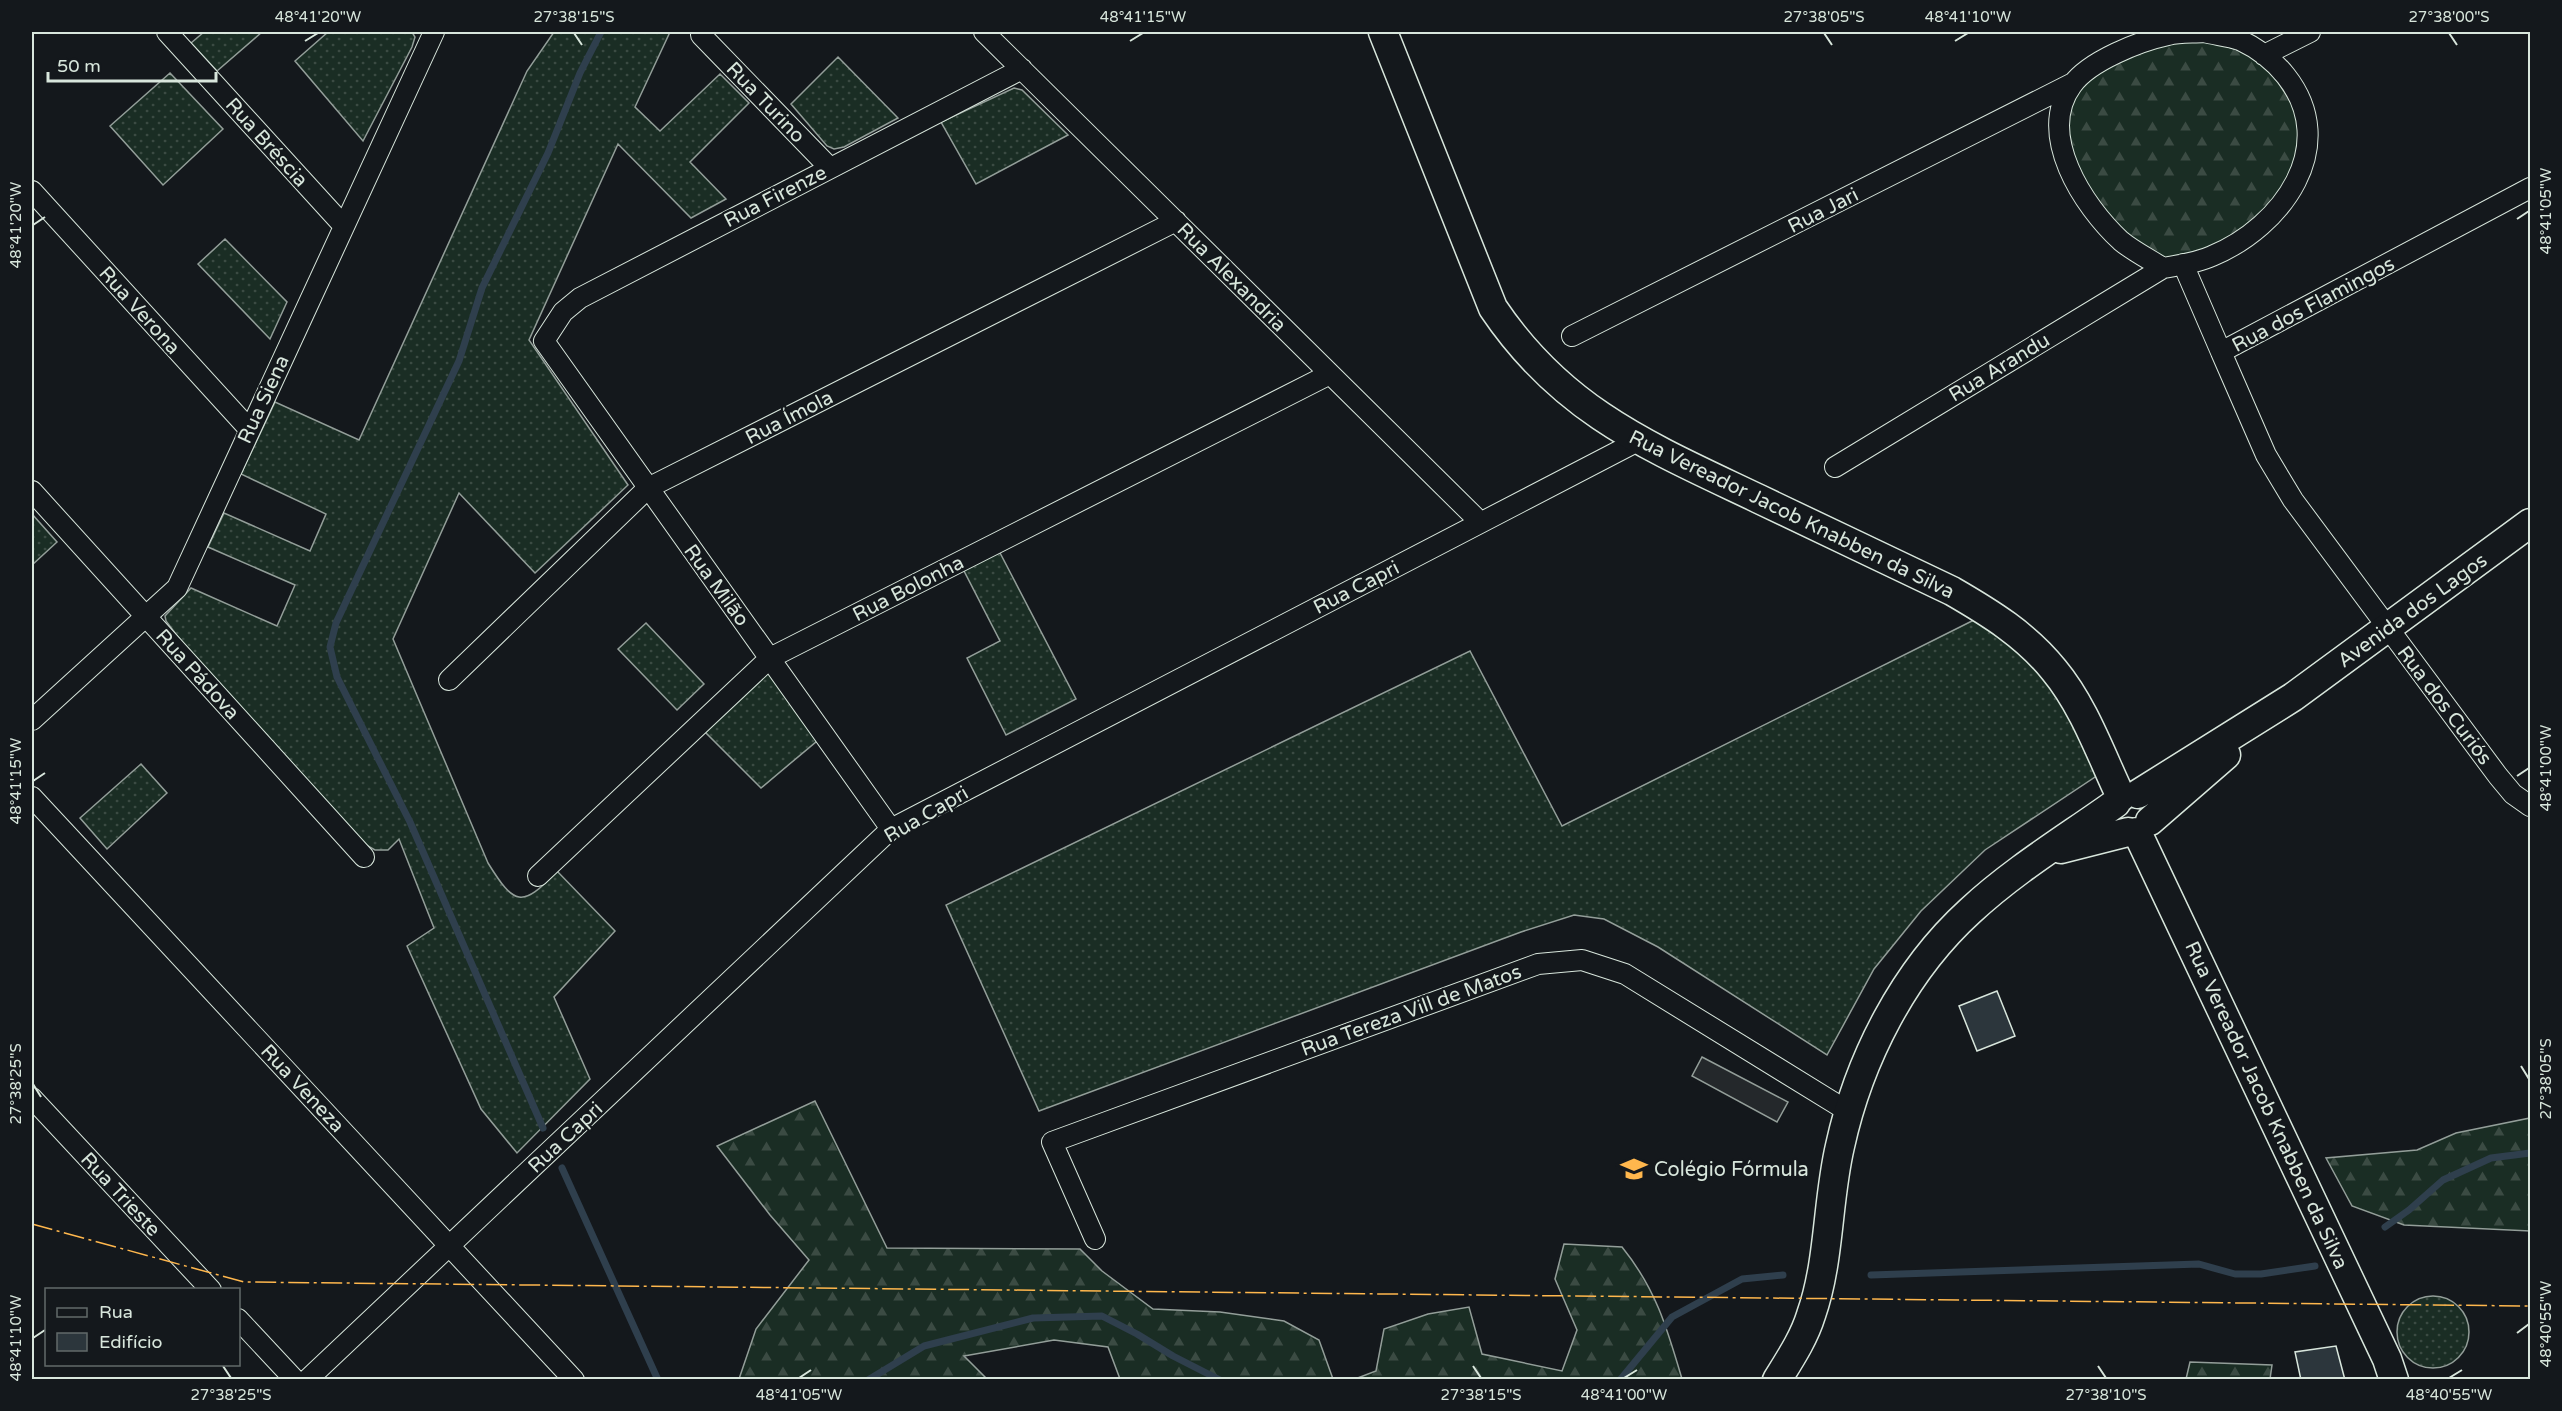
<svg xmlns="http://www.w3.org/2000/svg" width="2562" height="1411" font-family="'Varela Round',sans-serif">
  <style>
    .grass { fill: url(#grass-dots); stroke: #939e99; stroke-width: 1.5 }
    .forest { fill: url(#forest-firs); stroke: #939e99; stroke-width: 1.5 }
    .parking { fill: #24282b; stroke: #939e99; stroke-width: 1.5 }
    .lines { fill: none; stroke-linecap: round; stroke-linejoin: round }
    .stream { stroke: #2f3f4d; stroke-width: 7 }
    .building { fill: #2c363c; stroke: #d8e6dc; stroke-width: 1.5 }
    .minor-casing { stroke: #d8e6dc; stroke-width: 22 }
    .secondary-casing { stroke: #d8e6dc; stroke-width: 31 }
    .minor { stroke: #14181c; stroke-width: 20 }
    .secondary { stroke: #14181c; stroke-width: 28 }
    .power { stroke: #ffb74d; stroke-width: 1.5; stroke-dasharray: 21 4.5 3 4.5; stroke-linecap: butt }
    .ticks { fill: none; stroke: #d8e6dc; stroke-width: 2 }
    .labels { text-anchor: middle; stroke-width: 4.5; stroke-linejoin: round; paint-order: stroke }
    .street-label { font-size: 20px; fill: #d8e6dc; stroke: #14181c }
    .poi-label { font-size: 20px; fill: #d8e6dc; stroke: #14181c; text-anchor: start }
    .neatline { fill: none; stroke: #d8e6dc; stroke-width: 2 }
    .ticks-label { font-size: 15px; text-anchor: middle; fill: #d8e6dc }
  </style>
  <defs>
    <pattern id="grass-dots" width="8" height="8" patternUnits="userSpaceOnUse" patternTransform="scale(1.5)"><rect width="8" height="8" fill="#1a2d24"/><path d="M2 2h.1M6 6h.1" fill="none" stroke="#3b4b43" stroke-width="1.8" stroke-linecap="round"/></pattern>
    <pattern id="forest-firs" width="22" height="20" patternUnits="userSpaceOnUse" patternTransform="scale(1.5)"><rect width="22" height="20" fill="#1a2d24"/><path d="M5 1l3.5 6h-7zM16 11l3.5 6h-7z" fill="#3b4b43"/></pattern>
  </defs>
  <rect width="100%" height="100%" fill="#14181c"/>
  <path class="grass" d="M204 32H262L217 71 191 43Z
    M328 32H412L415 37 412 47 363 141 295 61Z
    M554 32H670L635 107 660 131 720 74 749 103 690 162 726 199 691 218 618 144 529 340 628 485 535 573 459 493 393 639 488 863C514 905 522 909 557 871L615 931 554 997 590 1079 517 1153 481 1109 407 946 434 928 399 839 388 850H375L366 845 178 637 166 621 165 616 191 588 277 626 295 585 208 547 224 513 310 551 326 514 241 474 275 402 359 440 527 71Z
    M838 57 898 118 844 147 834 149 827 146 791 104Z
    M170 73 223 129 163 185 110 126Z
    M1014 88 1022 90 1068 135 976 184 941 122Z
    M225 239 287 302 270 339 198 264Z
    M32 514 57 542 32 565Z
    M998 549 1076 699 1006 735 967 658 1000 641 962 567Z
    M1980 617 2048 676 2098 775 1985 850 1921 911 1874 969 1827 1055 1658 947 1604 919 1574 915 1521 932 1039 1111 946 905 1470 651 1562 826Z
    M646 623 704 684 677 710 618 649Z
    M767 671 817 741 761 788 702 729Z
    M141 764 167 793 107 849 80 818Z
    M2397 1332a36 36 0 1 1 72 0a36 36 0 1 1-72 0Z"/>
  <path class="forest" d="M2204 41C2244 49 2263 57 2285 93 2289 100 2297 109 2298 117 2309 176 2260 226 2210 248 2196 254 2179 256 2165 259 2152 251 2137 244 2126 234 2092 204 2045 135 2079 90 2095 68 2145 47 2172 43 2182 41 2193 42 2204 41Z
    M815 1101 887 1248 1080 1249 1102 1271 1153 1309 1220 1312 1284 1321 1319 1340 1333 1379H1120L1108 1347 1054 1340 964 1356 987 1379H739L756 1329 809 1260 770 1215 717 1146Z
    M2530 1118V1231L2404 1225 2352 1206 2326 1158 2417 1150 2456 1133Z
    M1564 1244 1622 1247C1656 1289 1667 1328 1682 1379H1355L1376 1371 1384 1329 1428 1314 1469 1307 1482 1354 1562 1371 1577 1330 1555 1279Z
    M2190 1362 2272 1365 2270 1379H2186Z"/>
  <path class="parking" d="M1702 1057 1788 1102 1777 1122 1692 1076Z"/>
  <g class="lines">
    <path class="stream" d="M543 1128 410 822 337 677 330 647 336 623 459 361 482 288 548 153 580 73 601 32
      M562 1168 658 1380
      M2385 1227 2409 1210 2443 1180 2491 1158 2530 1153
      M1871 1275 2199 1264 2235 1274H2261L2315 1266
      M868 1380 924 1346 1033 1318 1102 1316 1137 1334 1173 1356 1220 1380
      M1620 1380 1672 1317 1742 1279 1783 1275"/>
  </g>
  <path class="building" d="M1997 991 2015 1036 1977 1051 1959 1006Z
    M2336 1346 2345 1380H2301L2295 1352Z"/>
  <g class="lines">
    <defs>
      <path id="minor" d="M167 32 343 225
        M984 32 1480 522
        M2204 32C2215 35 2229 36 2240 40 2257 48 2274 61 2286 76 2341 146 2282 227 2212 256 2197 263 2179 265 2163 268 2149 259 2133 251 2121 241 2083 206 2036 134 2072 85 2089 61 2140 41 2168 35 2179 32 2192 33 2204 32Z
        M701 35 830 168
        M2264 55 2310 32
        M2530 188 2221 352 2266 455 2293 500 2498 776 2513 794 2530 806
        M32 191 249 429
        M2183 264 2221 352
        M1572 336 2073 83
        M1835 467 2163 268
        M32 491 364 857
        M449 680 648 488 1176 221
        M32 720 177 588 434 32
        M32 797 574 1380
        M891 829 544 341 563 312 580 298 1022 69
        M538 876 770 658 1330 374
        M32 1098 211 1290
        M1095 1239 1052 1142 1538 964 1582 960 1625 974 1849 1112
        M238 1319 295 1380
        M307 1380 891 829 1638 441"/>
      <path id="secondary" d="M1383 32 1493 308C1563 412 1650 447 1759 499 1823 530 1888 560 1952 591 1990 613 2026 635 2054 670 2084 706 2101 755 2121 797
        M2138 794 2293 697 2530 523
        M2150 821 2226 755
        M2137 832 2387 1359 2394 1380
        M2061 849 2128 832
        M1777 1380C1790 1359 1804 1338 1811 1315 1830 1261 1827 1201 1840 1146 1859 1059 1904 971 1970 911 2014 870 2067 838 2116 803"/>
    </defs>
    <use href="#minor" class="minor-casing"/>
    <use href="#secondary" class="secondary-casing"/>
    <use href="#minor" class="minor"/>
    <use href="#secondary" class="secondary"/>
    <path class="power" d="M32 1224 244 1282 2530 1306"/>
  </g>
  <path class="ticks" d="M574 33 582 45M1824 33 1832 45M2449 33 2457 45M305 41 318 33M1130 41 1143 33M1955 41 1968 33M2517 219 2529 211M33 225 45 217M2517 776 2529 768M33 781 45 773M2521 1066 2529 1079M33 1084 41 1097M2517 1333 2529 1324M33 1338 45 1330M223 1366 231 1378M1473 1366 1481 1378M2098 1366 2106 1378M799 1378 811 1370M1624 1378 1637 1370M2449 1378 2462 1370"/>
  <defs>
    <symbol id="school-bare" viewBox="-9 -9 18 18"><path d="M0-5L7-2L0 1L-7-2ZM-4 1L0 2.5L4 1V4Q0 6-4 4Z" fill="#ffb74d" stroke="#14181c" stroke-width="2.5" paint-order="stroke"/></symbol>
  </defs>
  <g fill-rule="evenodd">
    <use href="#school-bare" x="1615" y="1150" width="38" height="38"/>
  </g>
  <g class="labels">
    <g class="street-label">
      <text transform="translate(766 102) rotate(46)" y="7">Rua Turino</text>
      <text transform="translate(267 142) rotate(48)" y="7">Rua Bréscia</text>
      <text transform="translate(775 196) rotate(-27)" y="7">Rua Firenze</text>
      <text transform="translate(1823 210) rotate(-27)" y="7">Rua Jari</text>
      <text transform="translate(1232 277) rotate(45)" y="7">Rua Alexandria</text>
      <text transform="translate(2313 304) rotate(-28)" y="7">Rua dos Flamingos</text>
      <text transform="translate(140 310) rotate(48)" y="7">Rua Verona</text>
      <text transform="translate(1999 367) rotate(-31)" y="7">Rua Arandu</text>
      <text transform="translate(263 399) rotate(-65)" y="7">Rua Siena</text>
      <text transform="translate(789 417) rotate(-27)" y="7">Rua Ímola</text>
      <text transform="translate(1792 514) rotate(26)" y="7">Rua Vereador Jacob Knabben da Silva</text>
      <text transform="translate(717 585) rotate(54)" y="7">Rua Milão</text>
      <text transform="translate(1356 587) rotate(-27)" y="7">Rua Capri</text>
      <text transform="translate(908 588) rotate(-27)" y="7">Rua Bolonha</text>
      <text transform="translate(2412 610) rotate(-36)" y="7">Avenida dos Lagos</text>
      <text transform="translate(198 674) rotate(48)" y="7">Rua Pádova</text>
      <text transform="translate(2445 705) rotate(53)" y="7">Rua dos Curiós</text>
      <text transform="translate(926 814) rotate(-30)" y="7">Rua Capri</text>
      <text transform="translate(1411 1010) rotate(-20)" y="7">Rua Tereza Vill de Matos</text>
      <text transform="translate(303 1088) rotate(47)" y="7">Rua Veneza</text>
      <text transform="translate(2267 1105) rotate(65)" y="7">Rua Vereador Jacob Knabben da Silva</text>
      <text transform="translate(565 1137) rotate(-43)" y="7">Rua Capri</text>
      <text transform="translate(121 1194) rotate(47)" y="7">Rua Trieste</text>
    </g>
    <g class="poi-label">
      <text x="1654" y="1176">Colégio Fórmula</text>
    </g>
  </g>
  <rect width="2562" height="1411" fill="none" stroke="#14181c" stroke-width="66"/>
  <rect x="45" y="1288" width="195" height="78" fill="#14181c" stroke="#626a69" stroke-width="1.5"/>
  <rect x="57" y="1308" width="30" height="9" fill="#14181c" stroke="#626a69" stroke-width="1.5"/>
  <text x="99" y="1318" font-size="18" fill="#d8e6dc">Rua</text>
  <rect x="57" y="1333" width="30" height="18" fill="#2c363c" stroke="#626a69" stroke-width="1.5"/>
  <text x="99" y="1348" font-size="18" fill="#d8e6dc">Edifício</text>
  <path d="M48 72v9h168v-9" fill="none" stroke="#d8e6dc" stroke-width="3"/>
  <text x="57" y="72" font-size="18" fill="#d8e6dc" stroke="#14181c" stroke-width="4.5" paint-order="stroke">50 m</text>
  <rect x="33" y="33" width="2496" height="1345" class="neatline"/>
  <g class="ticks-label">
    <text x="318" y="22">48°41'20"W</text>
    <text x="574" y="22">27°38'15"S</text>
    <text x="1143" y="22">48°41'15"W</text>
    <text x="1824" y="22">27°38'05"S</text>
    <text x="1968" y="22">48°41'10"W</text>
    <text x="2449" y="22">27°38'00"S</text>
    <text transform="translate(2546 211) rotate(-90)" y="5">48°41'05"W</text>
    <text transform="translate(16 225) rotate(-90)" y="5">48°41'20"W</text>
    <text transform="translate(2546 768) rotate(-90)" y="5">48°41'00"W</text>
    <text transform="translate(16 781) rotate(-90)" y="5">48°41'15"W</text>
    <text transform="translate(2546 1079) rotate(-90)" y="5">27°38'05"S</text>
    <text transform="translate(16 1084) rotate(-90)" y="5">27°38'25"S</text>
    <text transform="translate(2546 1324) rotate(-90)" y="5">48°40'55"W</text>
    <text transform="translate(16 1338) rotate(-90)" y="5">48°41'10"W</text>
    <text x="231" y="1400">27°38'25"S</text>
    <text x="799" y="1400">48°41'05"W</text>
    <text x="1481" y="1400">27°38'15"S</text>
    <text x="1624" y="1400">48°41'00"W</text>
    <text x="2106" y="1400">27°38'10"S</text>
    <text x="2449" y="1400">48°40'55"W</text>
  </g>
</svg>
